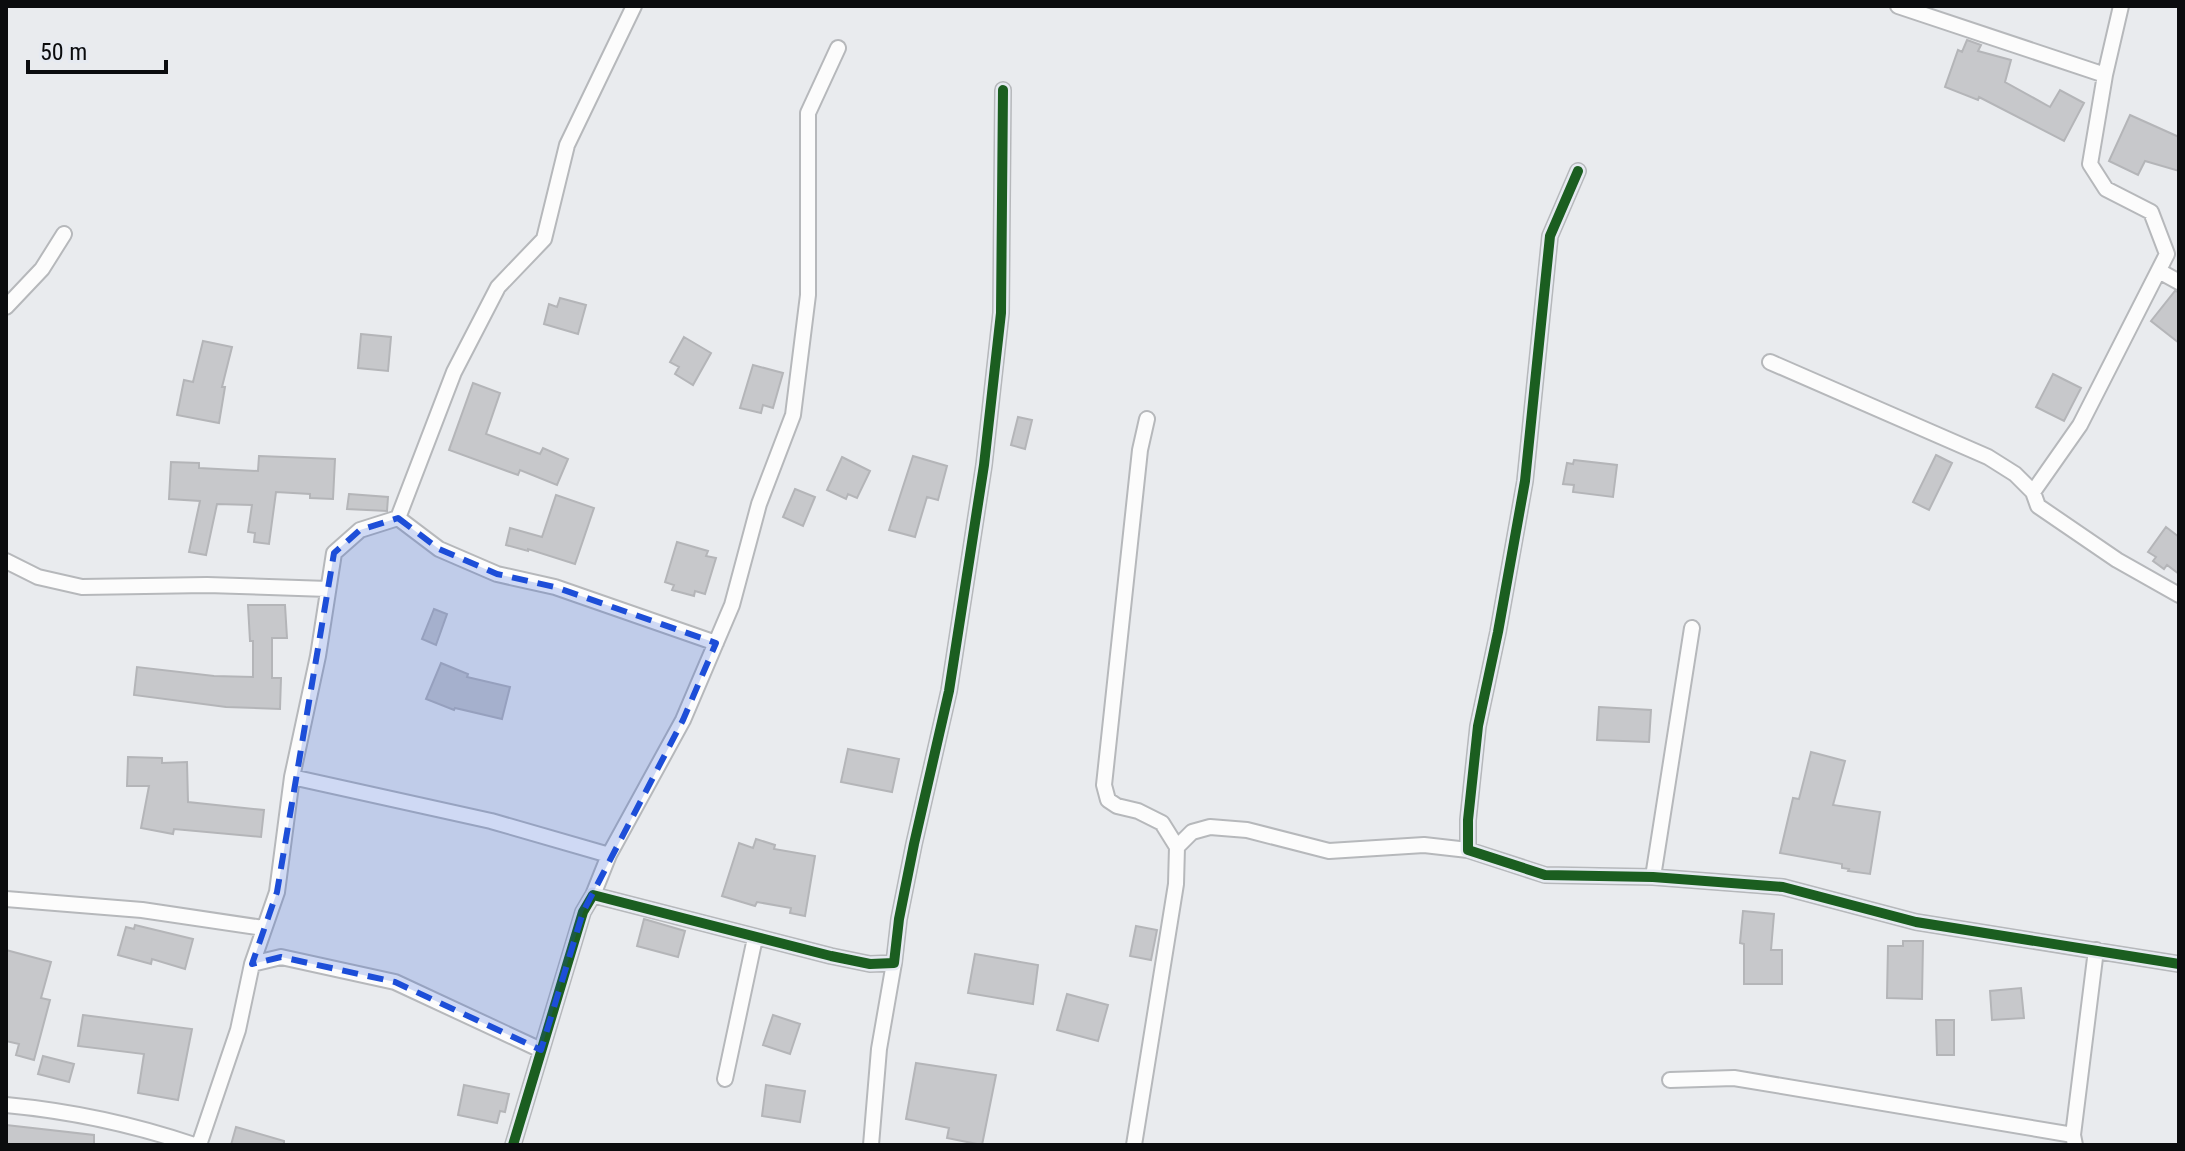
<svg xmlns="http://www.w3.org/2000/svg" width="2185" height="1151" font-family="'Roboto Condensed',sans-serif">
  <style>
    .building { fill: #c7c8cb; stroke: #b4b5b8; stroke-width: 2 }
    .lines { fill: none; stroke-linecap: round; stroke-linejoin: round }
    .street-casing { stroke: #b6b8bb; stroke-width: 18 }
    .street { stroke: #fcfcfc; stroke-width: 14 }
    .cycleway-casing { stroke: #e6eaf1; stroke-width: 15 }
    .cycleway { stroke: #1b5e20; stroke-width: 10 }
    .marked { fill: #1d4ed8; fill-opacity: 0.2; stroke: #1d4ed8; stroke-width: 6; stroke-dasharray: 16 10; stroke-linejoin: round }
  </style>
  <rect width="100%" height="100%" fill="#e9ebee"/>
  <path class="building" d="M1967 40 1981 45 1978 51 2011 60 2005 82 2050 107 2060 90 2084 103 2064 141 1979 97 1978 100 1945 87 1958 50 1962 52Z
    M2130 115 2179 137V171L2145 161 2138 175 2109 161Z
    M2175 291 2179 292V343L2151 321Z
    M560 298 586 305 578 334 544 324 549 304 557 307Z
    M361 334 391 337 388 371 358 368Z
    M684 337 711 353 693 385 675 374 679 367 670 362Z
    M203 341 232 347 222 387H225L219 423 177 415 184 380 193 382Z
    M753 365 783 373 773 408 763 405 761 413 740 408Z
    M2053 374 2081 388 2064 421 2036 407Z
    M473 383 500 393 486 434 540 454 543 448 568 459 557 485 520 470 518 475 449 450Z
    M1018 417 1032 420 1025 449 1011 445Z
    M1936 455 1952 463 1929 510 1913 502Z
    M259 456 335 459 333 499 310 498V494L276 492 269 544 254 542 255 533 248 532 252 505 217 504 206 555 189 552 200 501 169 499 171 462 199 463V468L258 471Z
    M913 456 947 466 938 500 927 497 915 537 889 530Z
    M842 457 870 471 857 498 848 494 846 499 827 490Z
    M1574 460 1617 465 1613 497 1573 492 1574 485 1563 484 1567 463 1573 464Z
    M795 489 815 497 803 526 783 517Z
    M349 494 388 497 387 511 347 509Z
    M556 495 594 508 575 564 528 549V551L506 545 510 528 542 537Z
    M2166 527 2179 537V574L2167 565 2164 569 2153 561 2156 557 2148 552Z
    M677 542 708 551 706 556 716 558 705 594 695 591 694 596 672 590 674 585 665 582Z
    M248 605H285L287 638H272V678H281L280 709 226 707 134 695 137 667 214 676 253 677V641H250Z
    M434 609 447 614 436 645 422 639Z
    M441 663 468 674 467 677 510 687 502 719 455 708 454 710 426 699Z
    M1599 707 1651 710 1649 742 1597 740Z
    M848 749 899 759 892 792 841 782Z
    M1811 752 1845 761 1833 805 1880 812 1870 874 1848 871 1849 869 1842 868V864L1780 853 1793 798 1799 799Z
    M128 757 162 758V763L187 762 188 802 264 810 261 837 174 829 173 834 141 828 149 786H127Z
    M756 839 775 845 774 849 815 856 805 916 790 913 791 908 757 902 755 906 722 896 739 843 753 848Z
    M1743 911 1774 914 1771 950H1782V984H1744V944L1740 943Z
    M644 919 685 931 678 957 637 946Z
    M135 925 193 939 185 969 152 959 151 964 118 955 126 927 134 929Z
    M1136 926 1157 930 1151 960 1130 956Z
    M1903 941H1923L1922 999 1887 998 1888 946H1903Z
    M6 950 51 962 41 998 50 1000 34 1060 16 1055 19 1044 6 1041Z
    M975 954 1038 965 1033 1004 968 993Z
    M2021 988 2024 1018 1992 1020 1990 991Z
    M1067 994 1108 1005 1098 1041 1057 1030Z
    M83 1015 192 1029 178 1100 138 1093 144 1054 78 1046Z
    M773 1015 800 1024 790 1054 763 1045Z
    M1936 1020H1954V1055H1937Z
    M43 1056 74 1064 69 1082 38 1074Z
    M916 1063 996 1075 982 1145 947 1138 949 1128 906 1119Z
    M464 1085 509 1094 505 1112 500 1111 497 1123 458 1115Z
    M766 1085 805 1091 800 1122 762 1116Z
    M6 1125 94 1135V1145H6Z
    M236 1127 284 1141V1145H231Z"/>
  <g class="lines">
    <defs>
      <path id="street" d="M1898 6 2105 75
        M2121 6 2105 75 2090 164 2106 189 2151 212 2167 254 2080 425 2033 492 2038 506 2117 560 2179 595
        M1578 171 1550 236 1525 481 1498 632 1478 726 1468 820V850L1545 875 1653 877 1783 887 1916 922 2179 964
        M2159 271 2179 282
        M6 307 42 269 64 234
        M1770 362 1988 457 2015 474 2033 492
        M398 518 439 549 497 574 555 587 716 643
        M6 561 38 577 82 587 207 585 328 589
        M292 777 491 821 609 855
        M1177 847 1192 832 1210 827 1247 830 1329 851 1424 845 1468 850
        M1653 877 1692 628
        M593 895 609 855 683 720 732 605 759 504 793 415 808 295V113L838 48
        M6 899 142 910 263 928
        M252 964 281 957 395 982 541 1050
        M725 1079 755 938
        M1670 1080 1734 1078 2073 1135
        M6 1105C71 1111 132 1124 194 1145
        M199 1145 238 1030 252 964 277 892 292 777 318 656 334 553 360 530 398 518 454 372 498 287 544 239 567 145 634 6
        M513 1145 583 912 593 895 831 956 870 964 894 963 899 919 914 844 949 691 984 465 1001 313 1003 90
        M871 1145 879 1049 894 963
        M1134 1145 1176 884 1177 847 1162 823 1138 811 1117 806 1108 800 1104 785 1140 450 1147 419
        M2075 1145 2073 1135 2096 950"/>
    </defs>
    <use href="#street" class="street-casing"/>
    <use href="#street" class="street"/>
    <defs>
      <path id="cycleway" d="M1578 171 1550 236 1525 481 1498 632 1478 726 1468 820V850L1545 875 1653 877 1783 887 1916 922 2179 964
        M513 1145 583 912 593 895 831 956 870 964 894 963 899 919 914 844 949 691 984 465 1001 313 1003 90"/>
    </defs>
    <use href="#cycleway" class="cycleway-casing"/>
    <use href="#cycleway" class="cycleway"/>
  </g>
  <path class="marked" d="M398 518 439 549 497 574 555 587 716 643 683 720 583 912 541 1050 395 982 281 957 252 964 277 892 334 553 360 530Z"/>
  <rect width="2185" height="1151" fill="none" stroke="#0b0c0e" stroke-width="16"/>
  <path d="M28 60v12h138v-12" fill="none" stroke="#0b0c0e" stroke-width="4"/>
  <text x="40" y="60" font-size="24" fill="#0b0c0e" stroke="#e6eaf1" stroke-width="6" paint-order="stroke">50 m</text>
</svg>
